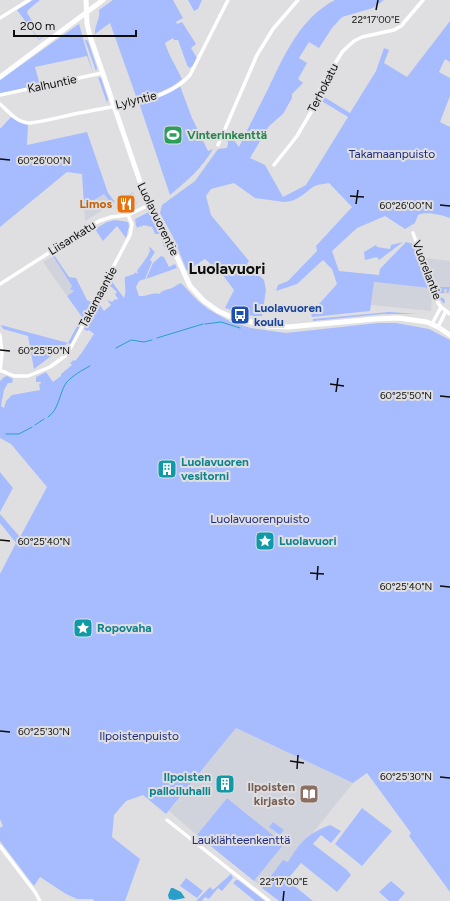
<svg xmlns="http://www.w3.org/2000/svg" width="450" height="901" font-family="Figtree,sans-serif">
  <style>
    .built { fill: #d0d3db }
    .green { fill: #a7bcfe }
    .water { fill: #279fc8 }
    .lines { fill: none; stroke-linecap: round; stroke-linejoin: round }
    .stream { stroke: #279fc8; stroke-width: 1 }
    .street { stroke: #fff; stroke-width: 3.5 }
    .secondary { stroke: #fff; stroke-width: 5 }
    .ticks { fill: none; stroke: #0d0d0d; stroke-width: 1.5 }
    .labels { text-anchor: middle; stroke-width: 4; stroke-linejoin: round; paint-order: stroke }
    .street-label { font-size: 12px; fill: #0d0d0d; stroke: #dfdfe1 }
    .leisure-label { font-size: 12px; font-weight: bold; fill: #27864d; stroke: #dfdfe1; text-anchor: start }
    .park-label { font-size: 12px; fill: #1f2a81; stroke: #dfdfe1 }
    .food-label { font-size: 12px; font-weight: bold; fill: #c56008; stroke: #dfdfe1; text-anchor: end }
    .transit-label { font-size: 12px; font-weight: bold; fill: #164399; stroke: #dfdfe1; text-anchor: start }
    .culture-label { font-size: 12px; font-weight: bold; fill: #0d838f; stroke: #dfdfe1; text-anchor: start }
    .education-label { font-size: 12px; font-weight: bold; fill: #785e54; stroke: #dfdfe1; text-anchor: end }
    .district-label { font-size: 16px; font-weight: bold; fill: #0d0d0d; stroke: #dfdfe1 }
    .ticks-label { font-size: 10px; text-anchor: middle; fill: #0d0d0d; stroke: #dfdfe1; stroke-width: 4; stroke-linejoin: round; paint-order: stroke }
  </style>
  <rect width="100%" height="100%" fill="#dfdfe1"/>
  <path class="built" d="M133 191 137 204 122 211 117 204Z
    M104 194 112 204 85 221 84 206Z
    M54 255 77 289 67 296 43 262Z
    M425 258 450 261V294L438 293Z
    M373 282 430 288 432 295 431 311 371 305Z
    M236 728 353 783 266 891 254 881 284 844 227 798 197 835 169 811Z"/>
  <path class="green" d="M33 0H40L28 10 27 13 33 22 29 25 39 39 46 35 39 40 17 10Z
    M113 0H173L183 18 176 22 177 24 182 22 196 44 191 48 197 58 193 66 189 68 187 65 178 40H174L173 38 165 43C169 56 176 66 182 79 170 90 153 95 137 99L110 23 95 34C94 26 101 18 99 10Z
    M188 0H202L198 9 194 11Z
    M335 0H384L373 8 342 17 332 28 319 48 309 42 299 58 307 63 298 79 303 83 292 94V98L283 114 269 126 250 158 265 165 283 197 306 185 348 117 320 100 321 95 350 113 376 71 384 48 389 50 384 63 407 77 450 21V62L445 59 439 72 450 78V96L440 122 450 127V218C441 215 426 211 418 215L415 223 405 229 385 216 357 228 332 251 339 271 379 275 380 269 406 242 413 244 430 288 374 282 370 311 312 317 311 313 337 284 332 269 323 260 297 284 276 291 278 285 288 281 317 251 316 246 352 207 329 183C324 184 318 184 313 187 304 193 297 202 284 202L255 198 234 183 211 189 206 196 211 215 249 261 247 264 264 280 266 290 262 316H253L225 308 234 290 222 274 205 259 187 271 173 237 160 213 162 205 195 181 218 149 227 148 228 144 227 135 228 132 239 147C248 128 258 109 268 89 284 56 300 18 335 0Z
    M79 24 93 73 87 56 35 67 40 85 0 94V80Z
    M85 40H87L89 44 97 68 96 71Z
    M98 77 101 78 108 99 107 103Z
    M180 86 192 118 208 151 213 149C202 168 187 181 170 195L139 103Z
    M11 117 19 122 28 124 27 145 87 132 108 193 115 202 112 204 104 194 84 206 82 174 67 172 0 227V128H1Z
    M149 212 160 229 171 252 168 253 166 247H164L160 234H155L152 227 143 225 142 227 140 226 138 228 136 226 135 219Z
    M115 220 128 222 129 226 126 238 117 226 103 241 95 229 107 222Z
    M403 242 379 260 377 257 365 260 364 252 376 245 377 247 390 249 391 245Z
    M150 247 155 252 150 260 152 262 145 279 139 281 136 287 139 296C147 297 151 292 159 294 164 289 167 290 172 288 176 286 177 284 181 283L197 300 208 309 231 322 251 328 286 333 378 323H396L429 329 450 340V892L409 836 411 833 367 773 353 783 236 728 166 814 143 795 126 801 114 815 112 837 140 859 125 901H94L93 899H77L66 894 40 877 34 886 0 841V828L3 826 0 819V574L16 543 0 523V514L20 537 47 487 11 444 0 438V381L4 377 7 376 13 379 12 383H8L4 390 1 406 4 408 6 401 12 395 40 390 39 384 41 383V382H36V377L46 372 53 382 61 376V374L72 365 70 363 74 360 75 361C83 352 87 344 94 334L89 330 87 331 84 329 98 302 104 311 111 305 107 300 112 302 115 299 116 300 118 299 115 294 117 292 108 284 110 279 124 298C127 290 124 284 125 277L134 274 136 272 137 274 138 273 137 271C141 265 149 256 150 250L149 248Z
    M54 255 69 277 76 278 87 300 91 302 95 297 92 305 89 304 90 308 71 344 68 343 34 369 28 336 3 329 1 325 68 343 82 317 67 296 74 291 70 289 72 286 53 256Z
    M161 256 164 257 169 267 175 264 177 268 146 279 153 263Z
    M441 287H450L448 293H447V289H444V293H440V297L443 298 445 300 444 304 440 299 436 288Z
    M389 312 418 314H383L313 321V319Z
    M0 472 13 488 0 512Z
    M227 798 284 844 254 881 197 835Z
    M362 808 392 831 362 866 335 844Z
    M273 822 284 830 280 835 269 827Z
    M330 825 341 831 331 843 321 835 313 844 347 870 351 875 337 892 301 863 287 880 313 901H279L262 888 283 860 288 862C301 841 307 834 330 825Z
    M231 874 233 878 222 891 218 888 209 899 205 897 202 901H196L210 887 213 890Z
    M186 878 203 891 197 898 180 886Z
    M236 880H238L265 901H255L233 883Z
    M391 881 405 893 398 901H389L379 892Z"/>
  <path class="water" d="M171 888H173L181 892 185 898 174 900 169 899 168 895Z"/>
  <g class="lines">
    <path class="stream" d="M205 324 221 322 240 328
      M157 338 203 324
      M116 348 131 340 144 342 152 340
      M48 417C59 410 59 394 66 383 72 376 82 370 90 366
      M35 425 44 419
      M6 434H19L32 427"/>
    <path class="street" d="M0 18 29 0
      M0 95 102 73
      M0 104C9 112 17 123 30 123 48 121 67 115 85 112 117 105 167 102 190 75L228 0
      M218 145 257 55 273 29 298 0
      M274 165 297 136 311 112 323 82 343 51 354 41 362 37 394 30 401 26 423 0
      M413 233 438 303 441 307 450 314
      M0 284 99 221 111 217 128 215 149 205
      M432 324 441 307
      M438 327 446 311
      M0 335 2 354 0 371
      M0 370 14 376H28L50 367 65 356 70 349 85 321 130 235 132 224 128 215
      M167 820 269 901
      M0 846 35 892 40 901"/>
    <path class="secondary" d="M86 0 87 24 90 36 146 199 167 235 190 286 204 301 218 311 234 318 268 326 288 327 375 319 398 318 427 322 438 327 450 335
      M0 77 103 0"/>
  </g>
  <path class="ticks" d="M376 10 378 0M0 159 10 160M350 196 364 197M356 204 358 190M440 205 450 206M0 350 10 351M330 384 344 386M336 392 338 378M440 396 450 397M0 540 10 541M310 573 324 574M317 580 318 566M440 586 450 587M0 731 10 732M290 761 304 763M297 769 298 755M440 777 450 778M283 901 284 891"/>
  <defs>
    <symbol id="stadium-square" viewBox="-11 -11 22 22"><rect x="-9" y="-9" width="18" height="18" rx="4" fill="#2e9e5b" stroke="#dfdfe1"/><path d="M0-5a6.5 5 0 1 0 0 10a6.5 5 0 1 0 0-10ZM-3.5-1.8h7v3.6h-7Z" fill="#fff"/></symbol>
    <symbol id="restaurant-square" viewBox="-11 -11 22 22"><rect x="-9" y="-9" width="18" height="18" rx="4" fill="#e8710a" stroke="#dfdfe1"/><path d="M-5-6h1v4h1v-4h1v4h1v-4h1v5L-1.5 .5V6h-2V.5L-5-1ZM5-6V6H3V1.5H1.5Q1.5-4 5-6Z" fill="#fff"/></symbol>
    <symbol id="bus-square" viewBox="-11 -11 22 22"><rect x="-9" y="-9" width="18" height="18" rx="4" fill="#1a4fb4" stroke="#dfdfe1"/><path d="M-5-6H5V4H4V6H2V4H-2V6H-4V4H-5ZM-3.5-4V0h7V-4ZM-3.5 1.2v1.5H-2V1.2ZM2 1.2v1.5H3.5V1.2Z" fill="#fff"/></symbol>
    <symbol id="building-square" viewBox="-11 -11 22 22"><rect x="-9" y="-9" width="18" height="18" rx="4" fill="#0f9aa8" stroke="#dfdfe1"/><path d="M-4-6H4V6H1V3H-1V6H-4ZM-2.5-4.3h1.7v1.8h-1.7ZM.8-4.3h1.7v1.8H.8ZM-2.5-1h1.7V.8h-1.7ZM.8-1h1.7V.8H.8Z" fill="#fff"/></symbol>
    <symbol id="sight-square" viewBox="-11 -11 22 22"><rect x="-9" y="-9" width="18" height="18" rx="4" fill="#0f9aa8" stroke="#dfdfe1"/><path d="M0-6L1.8-2.2L6-1.7L2.9 1.2L3.7 5.4L0 3.3L-3.7 5.4L-2.9 1.2L-6-1.7L-1.8-2.2Z" fill="#fff"/></symbol>
    <symbol id="library-square" viewBox="-11 -11 22 22"><rect x="-9" y="-9" width="18" height="18" rx="4" fill="#8d6e63" stroke="#dfdfe1"/><path d="M-6-4Q-3-5.5-.7-3.5V5Q-3 3-6 4ZM6-4Q3-5.5 .7-3.5V5Q3 3 6 4Z" fill="#fff"/></symbol>
  </defs>
  <g fill-rule="evenodd">
    <use href="#stadium-square" x="162" y="124" width="22" height="22"/>
    <use href="#restaurant-square" x="115" y="193" width="22" height="22"/>
    <use href="#bus-square" x="229" y="304" width="22" height="22"/>
    <use href="#building-square" x="156" y="458" width="22" height="22"/>
    <use href="#sight-square" x="254" y="530" width="22" height="22"/>
    <use href="#sight-square" x="72" y="617" width="22" height="22"/>
    <use href="#building-square" x="214" y="773" width="22" height="22"/>
    <use href="#library-square" x="298" y="783" width="22" height="22"/>
  </g>
  <g class="labels">
    <g class="street-label">
      <text transform="translate(52 84) rotate(-12)" y="4">Kalhuntie</text>
      <text transform="translate(323 88) rotate(-63)" y="4">Terhokatu</text>
      <text transform="translate(136 100) rotate(-14)" y="4">Lylyntie</text>
      <text transform="translate(158 219) rotate(64)" y="4">Luolavuorentie</text>
      <text transform="translate(72 238) rotate(-32)" y="4">Liisankatu</text>
      <text transform="translate(427 270) rotate(69)" y="4">Vuorelantie</text>
      <text transform="translate(98 297) rotate(-62)" y="4">Takamaantie</text>
    </g>
    <g class="leisure-label">
      <text x="187" y="139">Vinterinkenttä</text>
    </g>
    <g class="park-label">
      <text x="392" y="158">Takamaanpuisto</text>
      <text x="260" y="523">Luolavuorenpuisto</text>
      <text x="139" y="740">Ilpoistenpuisto</text>
      <text x="241" y="844">Lauklähteenkenttä</text>
    </g>
    <g class="food-label">
      <text x="112" y="208">Limos</text>
    </g>
    <g class="transit-label">
      <text x="254" y="312">Luolavuoren<tspan x="254" dy="14">koulu</tspan></text>
    </g>
    <g class="culture-label">
      <text x="181" y="466">Luolavuoren<tspan x="181" dy="14">vesitorni</tspan></text>
      <text x="279" y="545">Luolavuori</text>
      <text x="97" y="632">Ropovaha</text>
      <text x="211" y="781" text-anchor="end">Ilpoisten<tspan x="211" dy="14">palloiluhalli</tspan></text>
    </g>
    <g class="education-label">
      <text x="295" y="791">Ilpoisten<tspan x="295" dy="14">kirjasto</tspan></text>
    </g>
    <g class="district-label">
      <text x="227" y="274">Luolavuori</text>
    </g>
  </g>
  <g class="ticks-label">
    <text x="376" y="23">22°17'00"E</text>
    <text x="44" y="164">60°26'00"N</text>
    <text x="406" y="209">60°26'00"N</text>
    <text x="44" y="354">60°25'50"N</text>
    <text x="406" y="399">60°25'50"N</text>
    <text x="44" y="545">60°25'40"N</text>
    <text x="406" y="590">60°25'40"N</text>
    <text x="44" y="735">60°25'30"N</text>
    <text x="406" y="780">60°25'30"N</text>
    <text x="284" y="885">22°17'00"E</text>
  </g>
  <path d="M14 30v6h122v-6" fill="none" stroke="#0d0d0d" stroke-width="2"/>
  <text x="20" y="30" font-size="12" fill="#0d0d0d" stroke="#dfdfe1" stroke-width="3" paint-order="stroke">200 m</text>
</svg>
